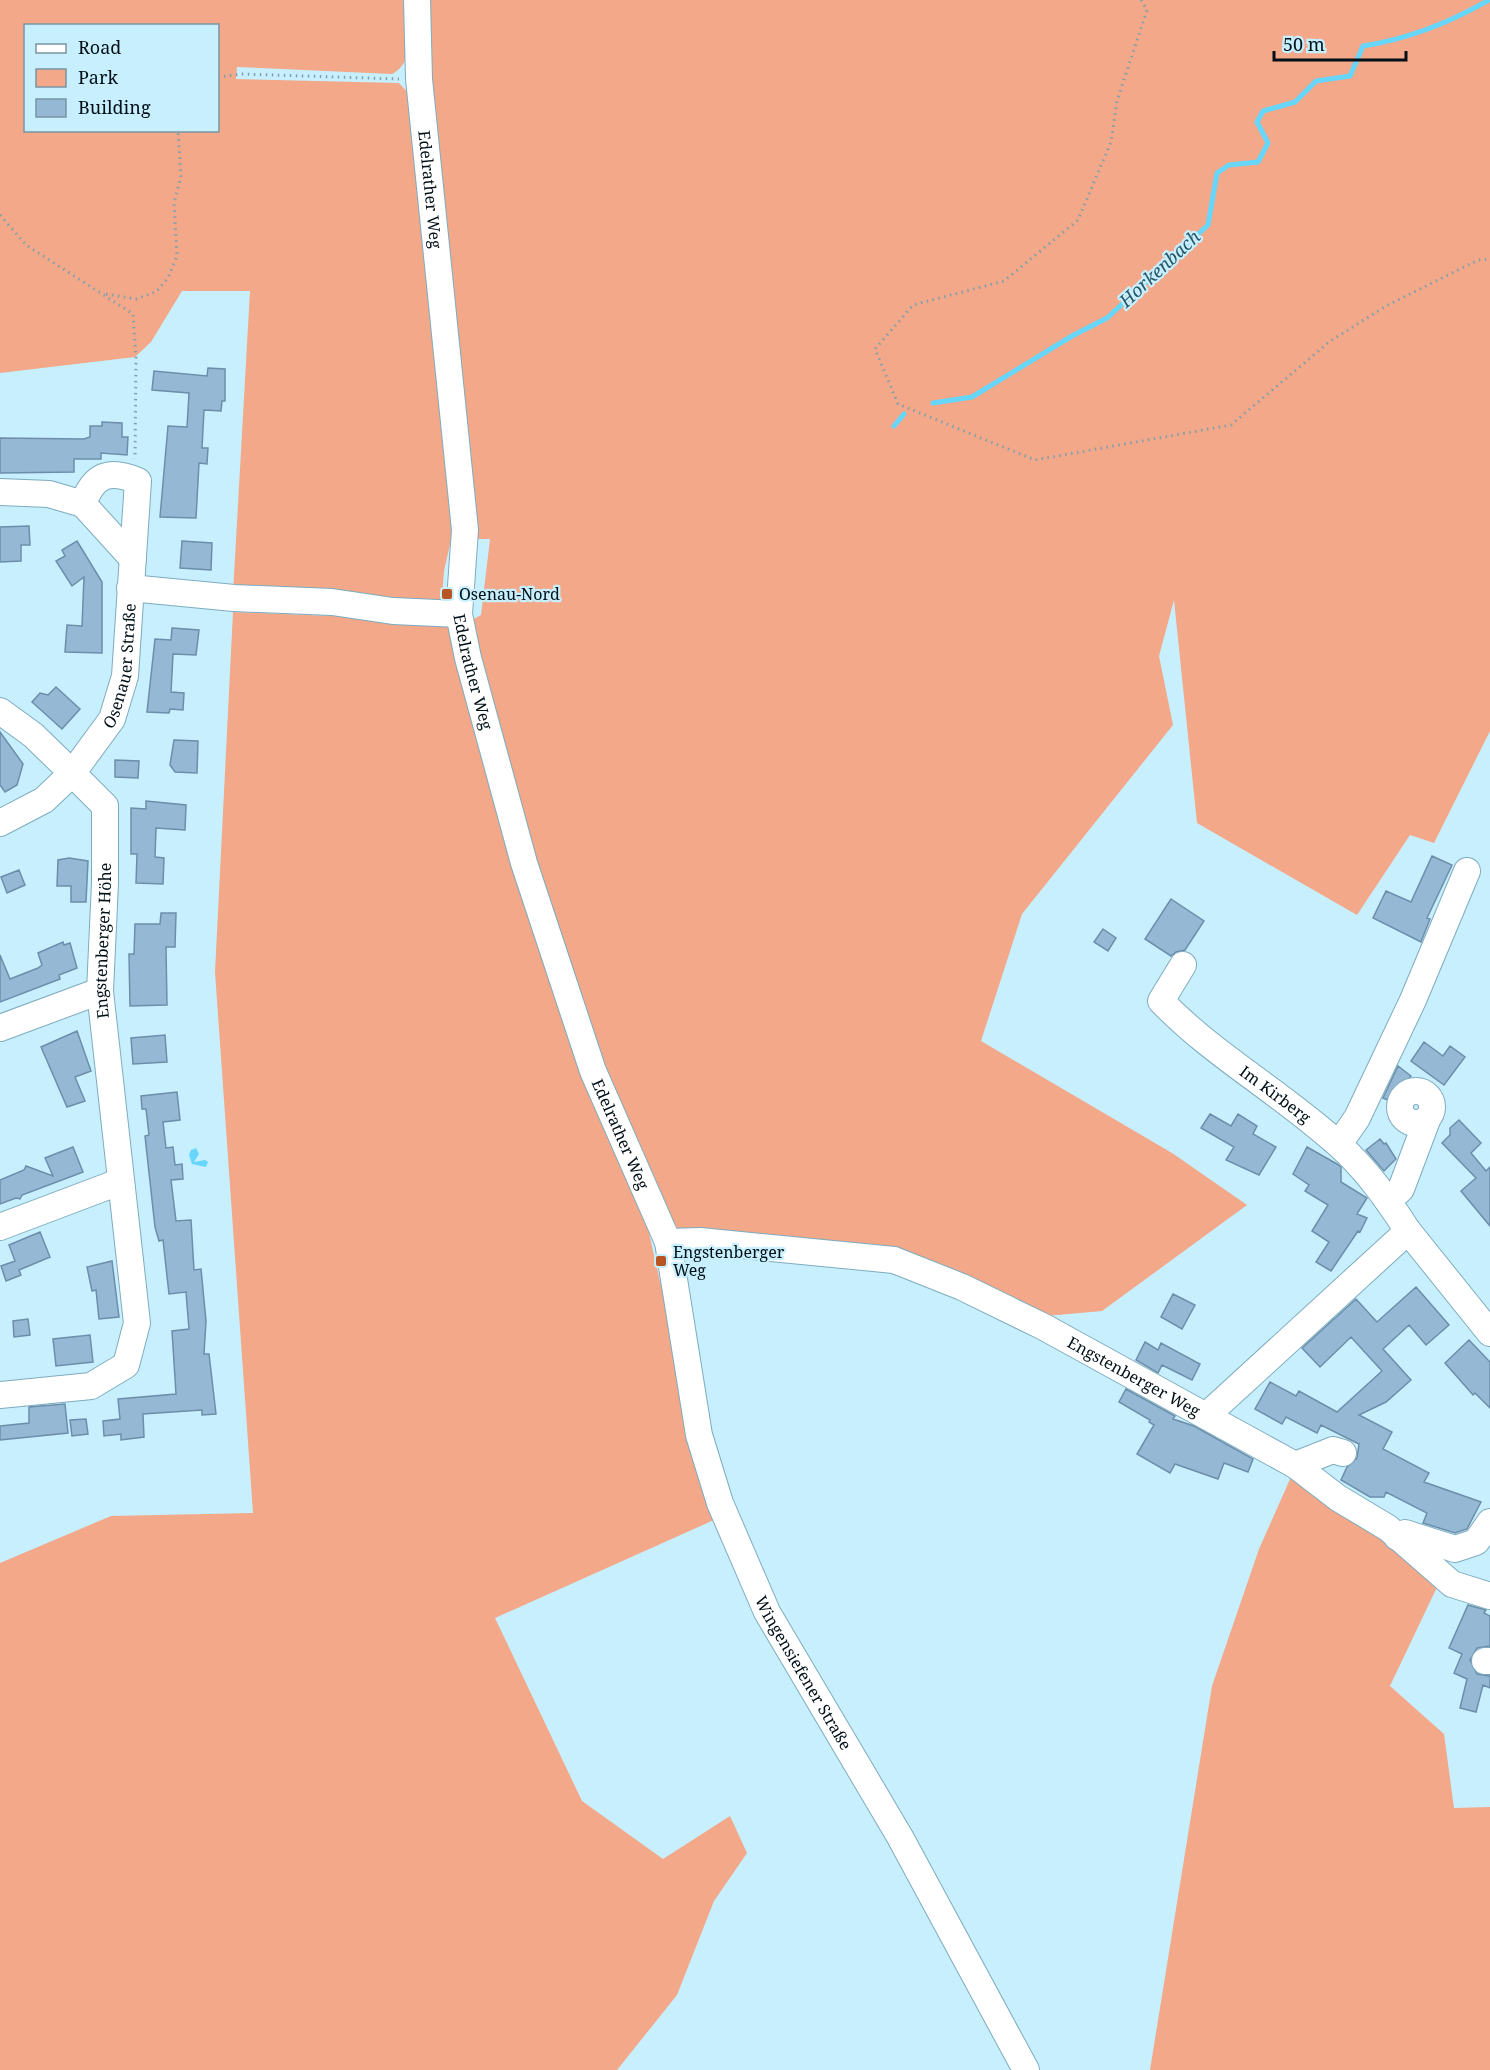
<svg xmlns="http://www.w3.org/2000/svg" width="1490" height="2070" font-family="'Noto Serif',serif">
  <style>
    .green { fill: #f2a889; fill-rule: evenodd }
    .water { fill: #66d6fc }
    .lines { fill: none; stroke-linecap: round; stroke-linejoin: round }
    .stream { stroke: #66d6fc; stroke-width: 5 }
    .building { fill: #95b8d5; stroke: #6c8eaa; stroke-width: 1.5 }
    .minor-casing { stroke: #7dacbe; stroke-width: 28 }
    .path { stroke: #81a0ac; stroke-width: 3; stroke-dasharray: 1.5 4.5; stroke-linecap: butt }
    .minor { stroke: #fff; stroke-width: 26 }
    .poi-dot { fill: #b95423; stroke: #c8effe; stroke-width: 2 }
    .labels { text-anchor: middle; stroke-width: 4.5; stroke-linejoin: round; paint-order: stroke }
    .street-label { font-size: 16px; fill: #010f16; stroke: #c8effe }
    .poi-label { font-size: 16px; fill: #010f16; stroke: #c8effe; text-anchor: start }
    .water-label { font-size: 18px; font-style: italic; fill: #285767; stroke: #c8effe }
  </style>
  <rect width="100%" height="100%" fill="#c8effe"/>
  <path class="green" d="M0 0H409C409 25 417 61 392 74L237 67 236 79 399 83 413 98 453 531 444 571 441 612 233 593 250 291H182L151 342 135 357 0 373ZM26 26H218V130H26Z
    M429 0H1490V731L1434 843 1410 835 1357 915 1197 823 1174 600 1159 656 1173 725 1022 914 981 1041 1172 1153 1247 1205 1102 1311 1046 1316 780 1240 649 1233 714 1520 495 1618 582 1801 663 1859 730 1816 747 1853 714 1901 677 1995 617 2070H0V1563L111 1516 253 1513 215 972 233 612 453 621 472 620 481 615 490 539H476L422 48Z
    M1291 1477 1383 1541 1438 1585 1390 1686 1444 1734 1454 1808 1490 1807V2070H1150L1212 1686 1259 1549Z"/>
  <path class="water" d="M196 1148 199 1154 194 1162 205 1160 208 1162 206 1167 192 1164 189 1155 191 1150Z"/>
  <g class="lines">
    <path class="stream" d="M933 403 972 397 1072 336 1107 318 1208 225 1217 173 1229 165 1258 162 1268 143 1257 122 1263 111 1295 102 1316 81 1350 76 1363 46C1409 39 1449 23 1489 0
      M894 426 904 414"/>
  </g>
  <path class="building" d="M208 368 225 369V401H222L221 411 204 410 202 448H208L207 464 199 463 196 518 160 517 168 426 187 427 189 393 152 390 154 371 207 376Z
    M102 422 122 423V437H128L127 455 101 453V459H74V472L0 473V438L84 439 90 437V426H102Z
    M29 526 30 545H21V561L0 562V527Z
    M77 541 102 582V653L65 652 67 625 82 626 84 577 72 586 56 561 65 556 62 550Z
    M182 541 212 543 211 570 180 568Z
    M172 628 199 630 196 655 173 654 171 692 184 693 183 710 170 709 169 713 147 712 155 639 171 640Z
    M56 687 80 709 62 729 32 702 40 693 48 695Z
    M0 732 23 764 17 785 5 792 0 785Z
    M174 740 198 741 197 773 175 772 170 765Z
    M115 760 139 761 138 778 115 777Z
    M146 801 186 805 185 830 156 828 155 857 164 858 163 884 136 883 137 854H131V808L146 809Z
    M1432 856 1452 865 1427 918 1430 919 1421 942 1373 918 1386 891 1411 902Z
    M69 858 88 861 86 902H71V886H57L58 860Z
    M19 870 25 885 7 893 1 877Z
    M1171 899 1204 921 1185 950 1176 952 1171 956 1145 939Z
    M161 913H176L175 947H166L167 1005 130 1006 129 954H134L135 924H160Z
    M1103 929 1116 938 1108 951 1094 942Z
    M63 942 64 945 70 943 77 968 59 975 60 979 0 1002V955L10 979 38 968 42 965 38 953Z
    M77 1031 91 1071 75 1077 85 1101 67 1107 41 1047Z
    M165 1035 167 1062 133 1064 131 1038Z
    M1424 1042 1443 1056 1450 1046 1465 1057 1444 1085 1411 1061Z
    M1398 1066 1411 1076 1402 1087 1395 1103 1383 1098Z
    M177 1092 180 1120 163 1122 166 1148 173 1147 175 1165 182 1164 183 1179 171 1180 176 1221 191 1220 194 1270 201 1269 206 1321 204 1354H209L216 1414 202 1415V1410L143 1414 144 1437 121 1440V1434L104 1436 103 1421 120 1419 118 1399 176 1394 172 1331 189 1329 186 1292 169 1294 163 1240 159 1241 155 1227 145 1136 149 1135 146 1109H142L141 1096Z
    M1210 1114 1231 1126 1238 1114 1257 1126 1253 1134 1276 1147 1259 1175 1226 1160 1234 1147 1201 1128Z
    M1459 1120 1481 1143 1471 1153 1486 1171 1490 1167V1226L1461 1191 1476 1178 1442 1143 1450 1135V1128Z
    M1380 1139 1384 1144 1386 1143 1396 1159 1384 1171 1366 1150Z
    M73 1147 83 1172 22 1195 20 1199 16 1198 0 1204V1180L24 1170 26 1166 53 1176 45 1158Z
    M1307 1147 1337 1164 1341 1167V1182L1367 1198 1357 1214 1367 1218 1360 1232 1358 1231 1331 1271 1316 1262 1329 1242 1312 1231 1328 1205 1305 1191 1309 1185 1293 1174Z
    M40 1232 50 1257 19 1270 21 1275 6 1281 1 1266 15 1261 9 1245Z
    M112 1261 119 1317 99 1319 96 1290 92 1291 87 1267Z
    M1416 1287 1449 1325 1426 1345 1409 1325 1383 1349 1411 1380 1386 1402 1359 1415 1392 1432 1383 1449 1429 1473 1424 1482 1481 1502 1467 1529 1455 1533 1423 1523 1427 1513 1386 1492 1384 1497H1370L1341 1480 1347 1467 1357 1458 1359 1444 1321 1425 1317 1433 1286 1417 1282 1424 1255 1409 1270 1382 1296 1396 1299 1391 1337 1412 1382 1371 1351 1337 1320 1367 1302 1348 1356 1299 1377 1322Z
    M1173 1294 1195 1305 1182 1329 1161 1317Z
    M28 1319 30 1335 14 1337 13 1321Z
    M90 1335 93 1362 56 1366 53 1339Z
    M1469 1340 1490 1362V1408L1475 1393 1473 1395 1445 1363Z
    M1145 1342 1158 1350 1161 1343 1200 1364 1192 1380 1162 1365 1158 1373 1136 1360Z
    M1126 1389 1175 1416 1173 1419 1194 1426 1253 1459 1248 1472 1224 1463 1218 1479 1175 1464 1170 1473 1137 1454 1154 1425 1149 1422 1150 1420 1119 1402Z
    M65 1404 68 1433 0 1440V1426L29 1423V1407Z
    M86 1419 88 1434 72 1436 70 1420Z
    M1468 1605 1486 1610 1484 1613 1490 1616V1646L1477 1648 1470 1660 1477 1674 1490 1676V1688L1483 1685 1476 1712 1460 1708 1467 1679 1454 1673 1462 1654 1449 1648Z"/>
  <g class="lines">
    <defs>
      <g id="minor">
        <path id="s1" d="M417 0 419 79 465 530 459 614 468 658 524 863 593 1071 668 1242 699 1435 720 1503 767 1612 900 1837 1026 2070"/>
        <path d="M0 492 49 494 83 504"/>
        <path d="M83 504 133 559"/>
        <path d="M130 588 234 598 332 602 393 611 459 614"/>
        <path d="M0 711 33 735 64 765"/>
        <path id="s2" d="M79 764 112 719 125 676 138 481C109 469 94 474 83 504"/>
        <path d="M0 823 44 800 63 782"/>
        <path id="s3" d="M1183 965 1161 1001C1214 1056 1282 1093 1339 1145 1367 1170 1388 1200 1408 1231"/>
        <path d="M0 1028 100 991"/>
        <circle cx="1416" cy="1107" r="16"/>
        <path d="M1339 1144 1357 1118 1413 1000 1467 871"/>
        <path d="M1388 1201 1401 1189 1427 1120"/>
        <path d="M0 1227 119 1182"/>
        <path id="s4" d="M668 1242 700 1241 894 1260 962 1287 1044 1327 1295 1465 1338 1498 1388 1528 1452 1584 1490 1596"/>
        <path id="s5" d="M0 1395 91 1386 126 1365 137 1323 100 991 105 883V806L81 782"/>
        <path d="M1206 1416 1408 1231 1490 1333"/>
        <path d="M1295 1465 1333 1450 1343 1453"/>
        <path d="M1397 1537 1405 1533 1455 1549 1476 1542 1490 1522"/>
        <path d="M1485 1661H1490"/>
      </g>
    </defs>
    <use href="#minor" class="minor-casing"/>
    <path class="path" d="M1141 0 1147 10 1117 101 1111 142 1078 220 1004 281 913 305 875 349 898 404 1035 460 1231 425 1329 342 1386 306 1478 260 1490 259
      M218 77 241 74 399 79
      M0 215 26 245 133 314 136 358 135 459
      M106 294 136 299 156 292 168 278 177 256 174 203 181 177 178 130"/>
    <use href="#minor" class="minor"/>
  </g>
  <g class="poi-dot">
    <rect x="441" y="588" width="12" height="12" rx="3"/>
    <rect x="655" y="1255" width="12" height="12" rx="3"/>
  </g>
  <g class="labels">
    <g class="street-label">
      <text dy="6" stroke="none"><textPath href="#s1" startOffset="190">Edelrather Weg</textPath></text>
      <text dy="6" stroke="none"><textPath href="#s2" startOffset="110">Osenauer Straße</textPath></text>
      <text dy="6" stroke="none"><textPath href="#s1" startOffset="676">Edelrather Weg</textPath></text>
      <text dy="6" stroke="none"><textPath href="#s5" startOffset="560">Engstenberger Höhe</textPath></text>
      <text dy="6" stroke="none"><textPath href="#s3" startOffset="190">Im Kirberg</textPath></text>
      <text dy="6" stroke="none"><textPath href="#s1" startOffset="1162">Edelrather Weg</textPath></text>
      <text dy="6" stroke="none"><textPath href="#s4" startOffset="494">Engstenberger Weg</textPath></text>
      <text dy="6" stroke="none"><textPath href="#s1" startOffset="1736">Wingensiefener Straße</textPath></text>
    </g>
    <g class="poi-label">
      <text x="459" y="600">Osenau-Nord</text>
      <text x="673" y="1258">Engstenberger<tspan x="673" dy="18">Weg</tspan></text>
    </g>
    <g class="water-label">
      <text transform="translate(1160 269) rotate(-43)" y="6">Horkenbach</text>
    </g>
  </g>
  <rect x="24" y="24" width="195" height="108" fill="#c8effe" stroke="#7895a1" stroke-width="1.5"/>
  <rect x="36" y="44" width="30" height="9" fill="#ffffff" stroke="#7895a1" stroke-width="1.5"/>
  <text x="78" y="54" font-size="18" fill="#010f16">Road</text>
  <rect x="36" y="69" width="30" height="18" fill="#f2a889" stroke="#7895a1" stroke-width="1.5"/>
  <text x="78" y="84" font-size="18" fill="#010f16">Park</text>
  <rect x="36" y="99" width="30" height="18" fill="#95b8d5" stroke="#7895a1" stroke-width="1.5"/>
  <text x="78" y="114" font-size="18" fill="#010f16">Building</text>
  <path d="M1274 51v9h132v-9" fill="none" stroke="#010f16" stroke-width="3"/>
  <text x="1283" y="51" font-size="18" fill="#010f16" stroke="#c8effe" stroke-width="4.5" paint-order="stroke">50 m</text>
</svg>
